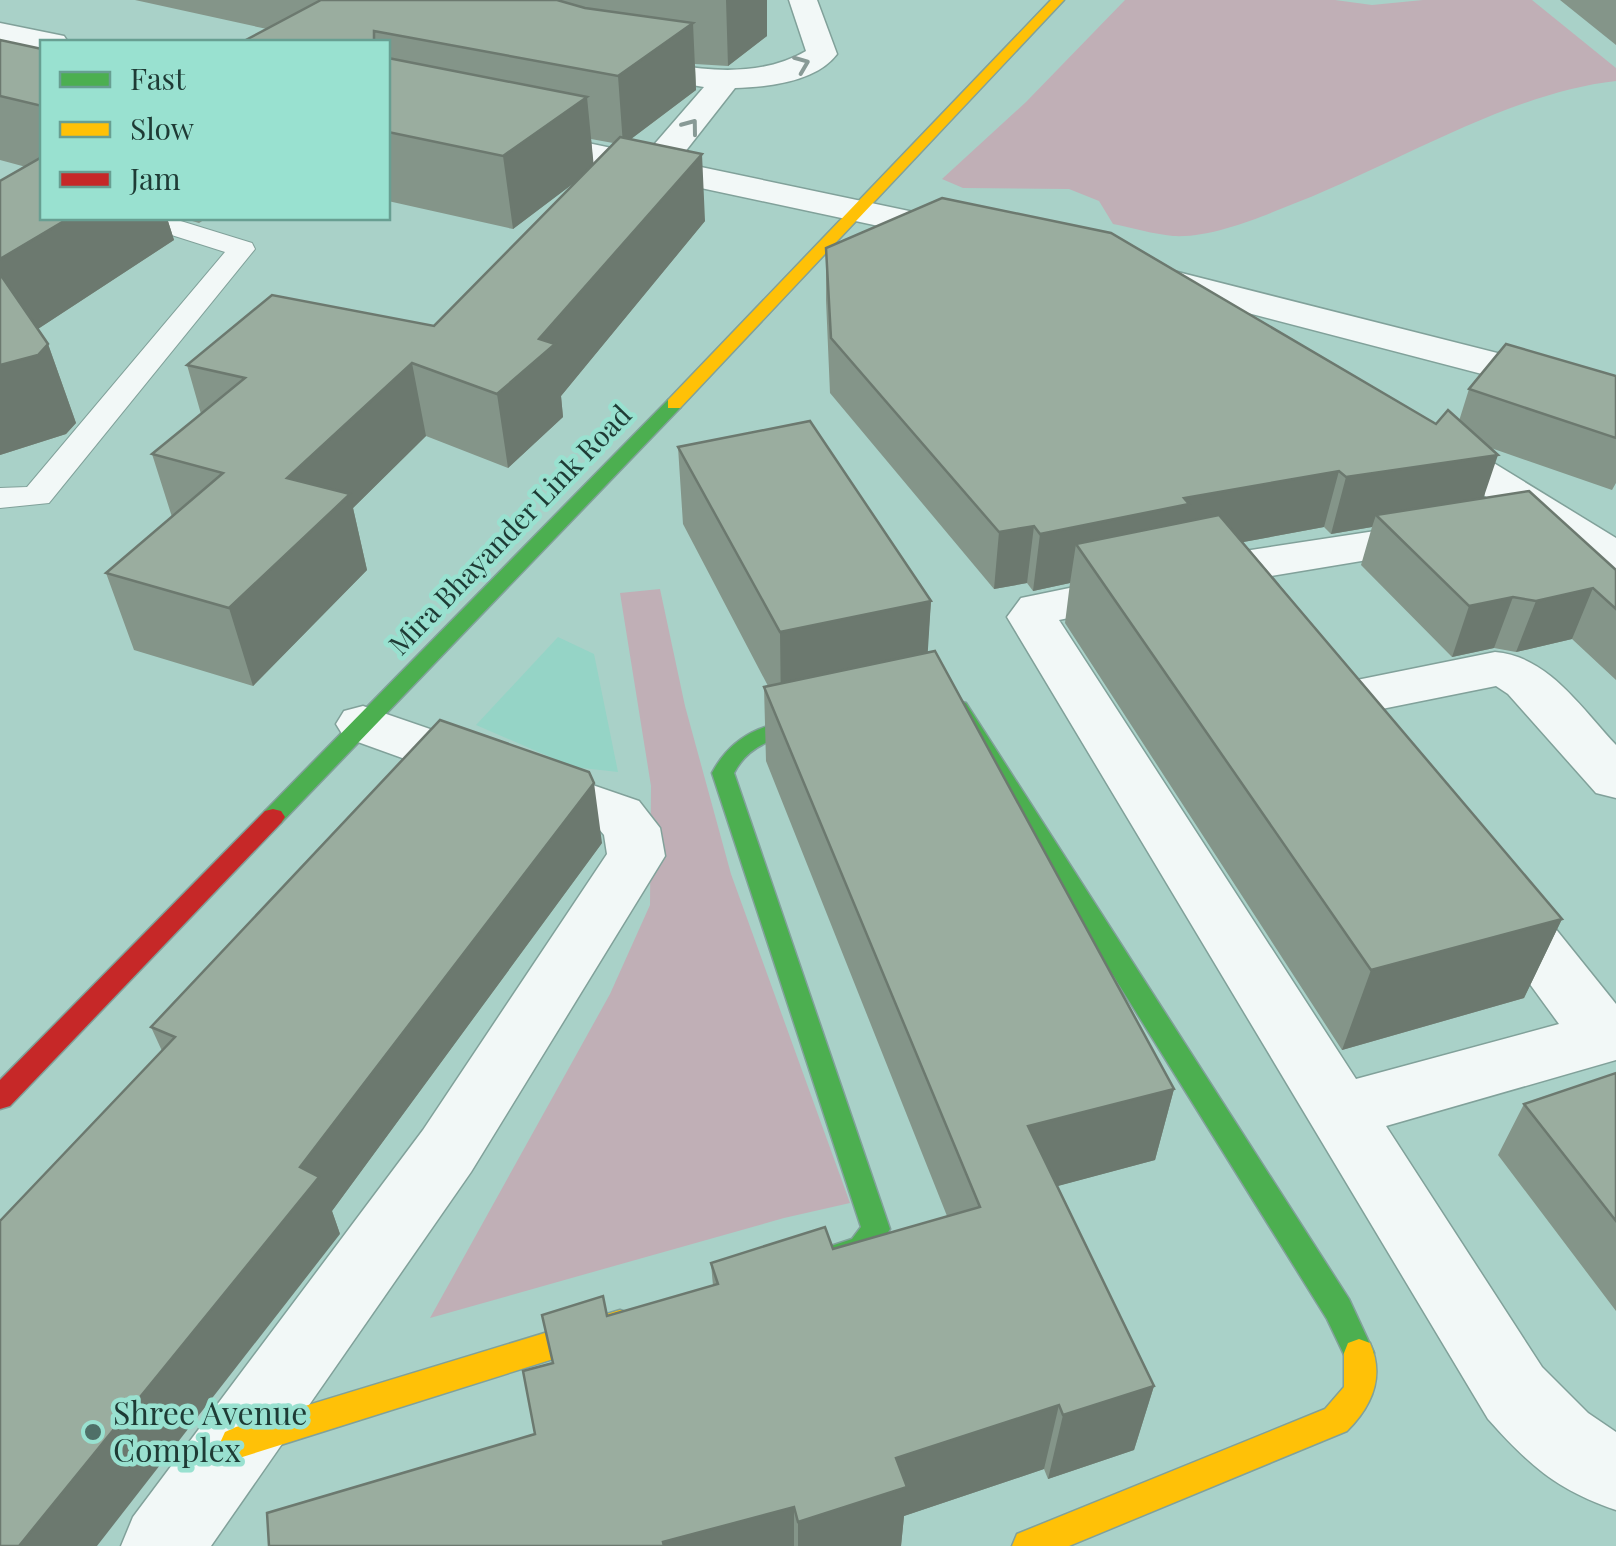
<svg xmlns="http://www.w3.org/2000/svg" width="1616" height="1546" font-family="'Playfair Display',serif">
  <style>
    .built { fill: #95d4c6 }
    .green { fill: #c0afb6 }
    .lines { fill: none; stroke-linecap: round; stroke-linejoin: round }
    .lane-casing { stroke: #81a19a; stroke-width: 2 }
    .street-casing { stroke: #81a19a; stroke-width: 3 }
    .fast-casing { stroke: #81a19a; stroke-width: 3 }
    .slow-casing { stroke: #81a19a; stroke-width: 3 }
    .jam-casing { stroke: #81a19a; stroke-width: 3 }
    .lane { fill: #f2f8f7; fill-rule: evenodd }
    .street { fill: #f2f8f7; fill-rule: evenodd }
    .fast { fill: #4caf50; fill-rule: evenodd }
    .slow { fill: #ffc107; fill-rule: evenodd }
    .jam { fill: #c62828; fill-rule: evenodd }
    .wall { fill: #849589; fill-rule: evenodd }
    .shaded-wall { fill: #6c796f }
    .building { fill: #9aad9f; stroke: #6c796f; stroke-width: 2.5 }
    .oneway { stroke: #889a96 }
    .poi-dot { fill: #4f7068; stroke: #99e1d0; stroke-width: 4 }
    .labels { text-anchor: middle; stroke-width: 9; stroke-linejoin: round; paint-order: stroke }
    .street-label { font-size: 28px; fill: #1e3b35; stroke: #99e1d0 }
    .near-poi-label { font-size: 32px; fill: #1e3b35; stroke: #99e1d0; text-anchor: start }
  </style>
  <rect width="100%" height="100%" fill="#a9d1c8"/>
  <path class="built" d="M558 637 594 654 618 772 573 767 476 725Z"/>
  <path class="green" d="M1125 0H1335L1372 5 1423 0H1532L1616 68V81C1506 93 1388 169 1283 208 1251 221 1208 238 1173 236 1153 234 1133 228 1113 224L1099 201 1069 189 963 188 942 179 1026 102Z
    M660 589 685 706 731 874 850 1203 784 1218 430 1318 610 994 650 905 651 786 620 593Z"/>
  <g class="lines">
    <defs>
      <path id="lane" d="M133 218H171L252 243 255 249 49 503 0 508V488L27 487 225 252 137 224Z"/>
      <path id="street" d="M789 0H817L837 54C816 82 768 87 735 88L677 162 985 227 990 235 985 243 972 246 388 121V101L645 155 704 87 613 72 609 65 613 58 624 56C683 67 751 83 806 51Z
        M0 23 64 36 68 42H42V49L0 41Z
        M1138 262 1616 383V409L1125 281 1119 273 1125 265Z
        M1428 428 1443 432 1616 538V573L1599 569 1413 450 1406 441 1413 432Z
        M1441 521 1458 525 1464 535 1458 545 1271 576 1296 609 1288 620C1248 630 1235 597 1214 567L1221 557 1238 552Z
        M1142 573 1159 577 1166 588 1159 599 1059 620 1356 1079 1559 1024 1467 898 1476 882 1497 876 1518 882 1616 1004V1060L1386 1126 1542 1367 1588 1413 1616 1432V1510C1557 1490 1529 1465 1488 1419L1007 617 1021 598Z
        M1495 652C1548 656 1582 709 1616 745V798L1596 793 1508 694 1496 686 1342 717 1323 712 1316 700 1323 688 1342 683Z
        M363 706 639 801 660 828 665 856 471 1172 211 1546H121L133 1517 423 1130 607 854 604 835 599 829 344 737 336 724 344 711Z"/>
      <path id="fast" d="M674 399 680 400V408L281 823H265L261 817 265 811 668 400Z
        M958 701 966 703 1349 1299 1374 1353 1370 1363 1359 1367 1348 1363 1327 1319 947 708Z
        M837 713 845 715 848 720 845 725C805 736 756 730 734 773L890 1229 872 1258 802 1281 792 1277 787 1268 792 1259 852 1239 861 1227 712 773C739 722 785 721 837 713Z"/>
      <path id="slow" d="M1051 0H1064L680 408H668V400Z
        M620 1310 631 1314 635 1324 631 1334 620 1338 236 1459 225 1454 220 1443 225 1432 236 1427Z
        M1359 1339 1370 1343C1385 1377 1372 1406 1347 1431L1069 1546H1012L1017 1534 1325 1409 1344 1387V1353L1348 1343Z"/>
      <path id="jam" d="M273 809 281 811 285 817 281 823 10 1106 0 1109V1080L265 811Z"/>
    </defs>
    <use href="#lane" class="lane-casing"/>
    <use href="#street" class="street-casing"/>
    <use href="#fast" class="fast-casing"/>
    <use href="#slow" class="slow-casing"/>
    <use href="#jam" class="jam-casing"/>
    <use href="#lane" class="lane"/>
    <use href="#street" class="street"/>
    <use href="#fast" class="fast"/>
    <use href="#slow" class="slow"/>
    <use href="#jam" class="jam"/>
  </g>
  <path class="wall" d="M135 0H767V36L728 66 695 64 696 90 631 139 705 221 561 396 563 417 508 468 426 436 353 508 367 570 253 686 134 650 106 573 172 517 152 454 201 414 187 365 434 326 576 181 513 229 388 201V42H242L267 29ZM591 139 613 143 593 164Z
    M1560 0H1616V45Z
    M0 40 42 49V218H167L174 240 38 329 48 344 76 423 66 434 0 455 26 167 0 160Z
    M182 218H207L199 223Z
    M826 248 1436 424 1459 421 1469 389 1616 376V483L1612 490 1491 448 1484 498 1616 570V680L1572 639 1516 652 1494 648 1452 657 1361 565 1372 527 1331 534 1324 527 1243 542 1562 919 1524 998 1342 1050 1065 623 1070 583 1033 591 1027 583 994 589 830 393 826 300Z
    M678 447 931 601 927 652 1174 1089 1155 1160 1057 1186 1154 1386 1134 1450 1048 1479 1044 1469 904 1516 901 1546H269L535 1434 553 1363 607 1316 713 1286 711 1263 833 1249 947 1216 766 761 764 687 768 686 683 524Z
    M602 843 332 1211 340 1234 162 1051 151 1027Z
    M1616 1073V1311L1498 1155 1524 1104Z"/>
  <path class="shaded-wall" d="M726 0H767V36L728 66Z
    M693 23 696 90 623 145 618 76Z
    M587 97 594 168 513 229 503 156Z
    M702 154 705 221 561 396 563 417 508 468 497 394 539 339Z
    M69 218H167L174 240 21 340 0 282V259Z
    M48 344 76 423 66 434 0 455V365Z
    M412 363 426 436 353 508 367 570 253 686 229 608 287 478Z
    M1498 455 1479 511 1376 515 1372 527 1331 534 1346 477Z
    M1339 471 1324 527 1179 554 1076 544 1070 583 1033 591 1040 534 1184 498Z
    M1034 526 1027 583 994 589 999 532Z
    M1593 588 1572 639 1516 652 1536 601Z
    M1513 597 1494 648 1452 657 1469 606Z
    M931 601 926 680 781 712 780 632Z
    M594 783 602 843 332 1211 340 1234 97 1546H19L300 1167Z
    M1562 919 1524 998 1342 1050 1371 970Z
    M1174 1089 1155 1160 1017 1197 1028 1126Z
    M1154 1386 1134 1450 1048 1479 1063 1415Z
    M1059 1405 1044 1469 904 1516 901 1546H798V1522L896 1458Z
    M794 1507V1546H663V1542Z"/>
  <path class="building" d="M321 0H557L585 8 693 23 618 76 374 31V42H242Z
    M0 40 42 49V106L0 96Z
    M388 58 587 97 503 156 388 132Z
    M620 137 702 154 539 339 555 344 497 394 412 363 287 478 350 494 229 608 106 573 223 473 152 454 245 378 187 365 272 295 434 326Z
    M42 157V218H69L0 259V181Z
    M942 198 1111 233 1436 424 1448 410 1498 455 1346 477 1339 471 1184 498 1189 504 1040 534 1034 526 999 532 831 338 826 248Z
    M0 274 48 344 38 355 0 365Z
    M1506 344 1616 376V438L1469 389Z
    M810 421 931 601 780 632 678 447Z
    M1529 491 1616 570V609L1593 588 1536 601 1513 597 1469 606 1376 515Z
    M1219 515 1562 919 1371 970 1076 544Z
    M935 651 1174 1089 1028 1126 1154 1386 1063 1415 1059 1405 896 1458 907 1487 798 1522 794 1507 663 1542 664 1546H269L267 1513 535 1434 523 1371 553 1363 542 1315 603 1296 607 1316 718 1284 711 1263 825 1227 833 1249 980 1207 764 687Z
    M440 720 589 772 594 783 300 1167 319 1177 19 1546H0V1221L175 1037 151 1027Z
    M1616 1073V1221L1524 1104Z"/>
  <defs><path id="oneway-chevron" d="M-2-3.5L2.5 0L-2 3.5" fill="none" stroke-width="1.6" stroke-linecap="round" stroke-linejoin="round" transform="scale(2.5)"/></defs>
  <g class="oneway">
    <use href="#oneway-chevron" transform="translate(802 64) rotate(-22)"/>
    <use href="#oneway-chevron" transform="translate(691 126) rotate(-53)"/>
  </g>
  <circle class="poi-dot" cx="93" cy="1432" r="10"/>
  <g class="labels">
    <g class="street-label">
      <text transform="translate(510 530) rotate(-46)" y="10">Mira Bhayander Link Road</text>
    </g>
    <g class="near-poi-label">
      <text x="113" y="1425">Shree Avenue<tspan x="113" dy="37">Complex</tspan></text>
    </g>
  </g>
  <rect x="40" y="40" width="350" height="180" fill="#99e1d0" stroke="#689f92" stroke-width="2.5"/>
  <rect x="60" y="72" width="50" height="15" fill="#4caf50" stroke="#689f92" stroke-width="2.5"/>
  <text x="130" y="90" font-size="30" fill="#1e3b35">Fast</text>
  <rect x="60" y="122" width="50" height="15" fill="#ffc107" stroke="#689f92" stroke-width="2.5"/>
  <text x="130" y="140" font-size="30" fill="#1e3b35">Slow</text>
  <rect x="60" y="172" width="50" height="15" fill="#c62828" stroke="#689f92" stroke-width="2.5"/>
  <text x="130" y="190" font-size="30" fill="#1e3b35">Jam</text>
</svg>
